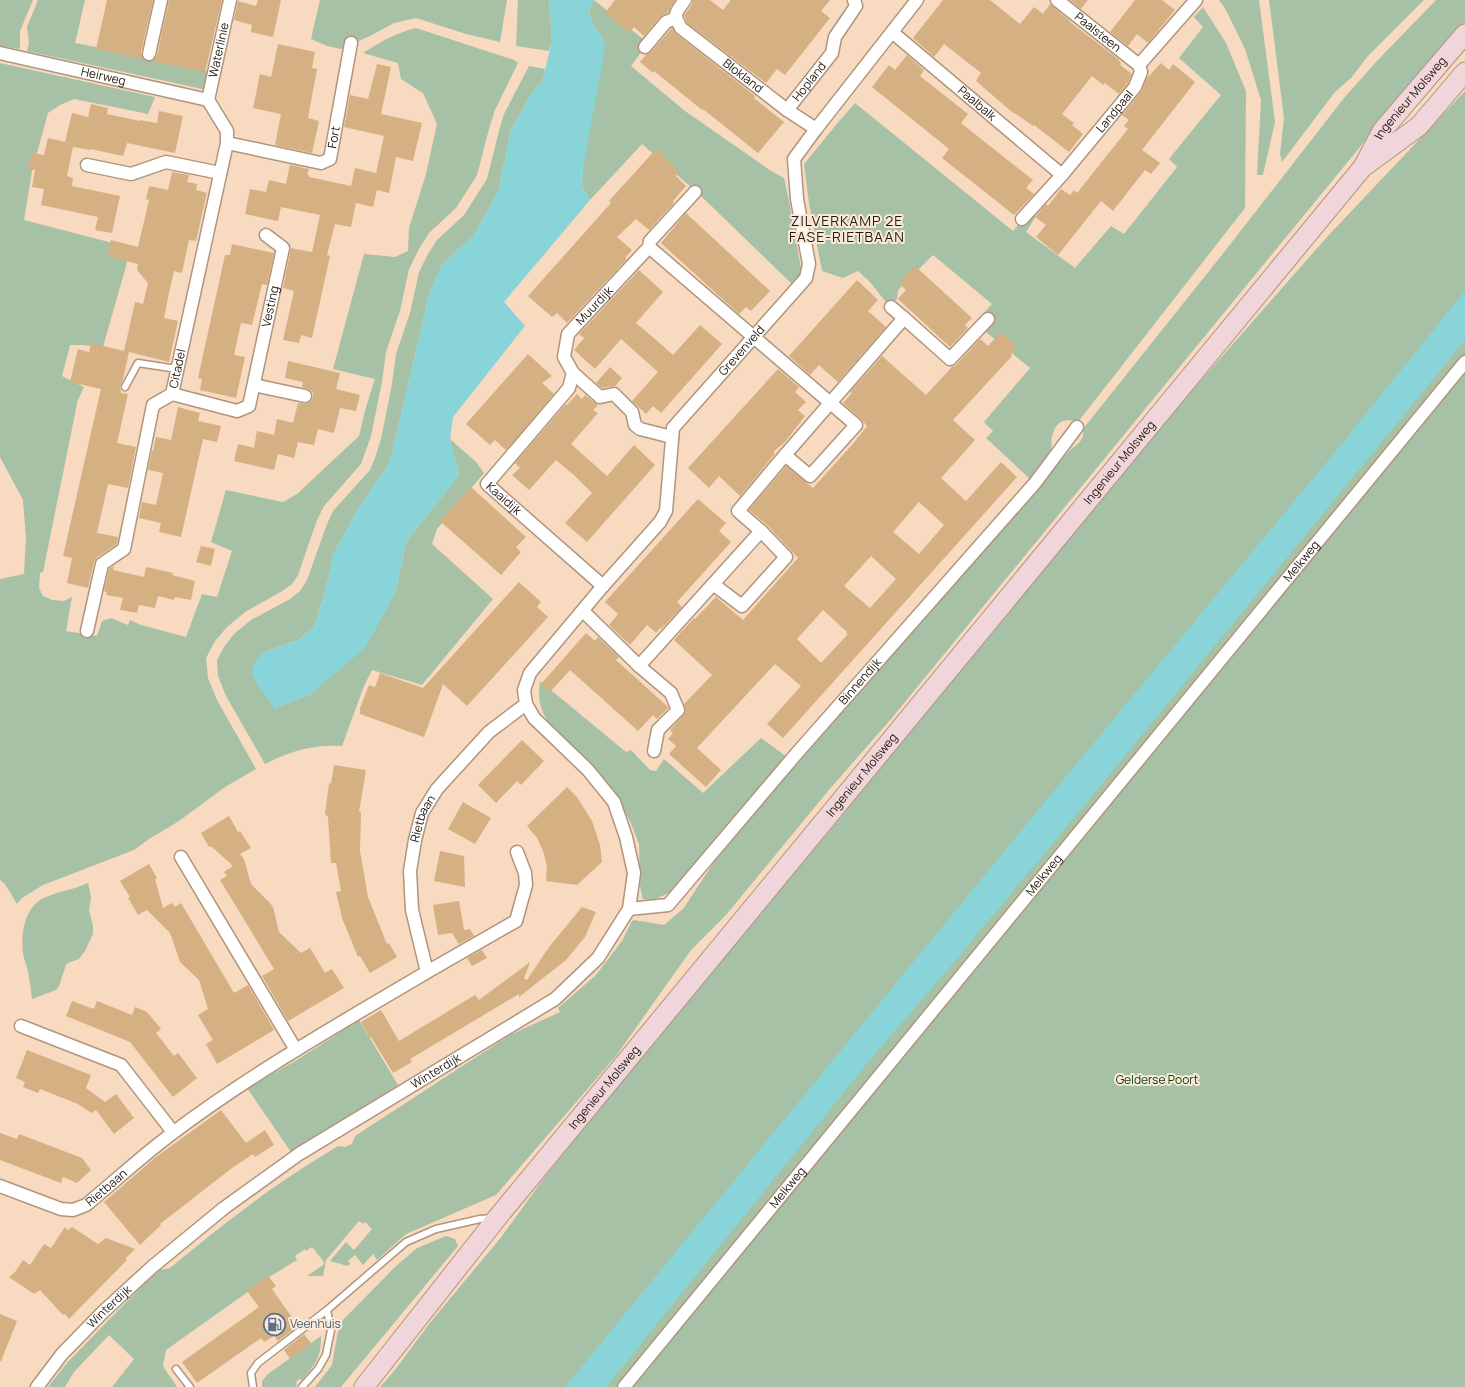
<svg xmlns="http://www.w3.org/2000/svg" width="1465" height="1387" font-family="Manrope,sans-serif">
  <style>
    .green { fill: #a7c1a6 }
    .water { fill: #89d4d8 }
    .building { fill: #d5b082; fill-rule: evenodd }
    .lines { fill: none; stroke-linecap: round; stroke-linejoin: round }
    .lane-casing { stroke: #b0957c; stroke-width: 9 }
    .street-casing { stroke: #b0957c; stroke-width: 15 }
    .secondary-casing { stroke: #b0957c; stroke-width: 21 }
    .lane { stroke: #fff; stroke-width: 6 }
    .street { stroke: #fff; stroke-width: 12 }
    .secondary { stroke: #f0d5db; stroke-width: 19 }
    .labels { text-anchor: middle; stroke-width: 4; stroke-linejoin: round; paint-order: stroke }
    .street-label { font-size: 12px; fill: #23190f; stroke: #fbe9d9 }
    .park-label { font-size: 12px; fill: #03430b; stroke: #fbe9d9 }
    .service-label { font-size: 12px; fill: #4e5e75; stroke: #fbe9d9; text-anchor: start }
    .neighbourhood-label { font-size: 14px; letter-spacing: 1px; fill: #23190f; stroke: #fbe9d9 }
  </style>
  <rect width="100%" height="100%" fill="#f7dabf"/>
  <path class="green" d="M0 0H33L20 31V49L0 46Z
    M38 0H85L75 43 157 59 211 72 207 90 27 51 29 43 27 27Z
    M320 0H507L500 42 466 34 416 18 394 23 370 36 341 49 327 46 311 39Z
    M518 0H549L552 41 549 51 516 46Z
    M594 0 648 43 631 66 685 111 771 171 784 178 789 201 802 274 792 284 701 196 642 144 590 200 582 186 583 169 603 38 592 23 589 10Z
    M1219 0H1259L1275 122 1263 175H1257L1261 100 1245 49 1226 10Z
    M1269 0H1424L1368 56 1351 78 1335 92 1282 162 1280 154 1284 118Z
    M1436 0H1465V22L1387 114 891 719 828 791 726 915 691 950 616 1056 496 1195 406 1234 377 1260 373 1254 363 1265 355 1255 348 1261 350 1263 348 1266 330 1261 346 1242 354 1250 372 1229 365 1222 363 1224 359 1221 326 1260 323 1276H307L323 1265 324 1262 312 1247 306 1251 305 1249 295 1256 297 1260 266 1279 166 1350 163 1366 177 1387H112L134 1359 109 1335 74 1372 65 1387H48L66 1364 96 1333 141 1287 160 1270 170 1268 213 1233 267 1192 301 1169 338 1146 345 1147 352 1144 355 1136 510 1035 560 1012 558 1008 596 975 622 941 632 921 634 920 664 925 683 909 728 841 1014 516 1069 451C1077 444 1085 441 1083 429L1225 251 1344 98 1376 62Z
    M1203 7 1226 43 1246 91 1245 208 1078 422C1064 417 1055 422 1052 437 1051 441 1052 445 1051 449 1049 454 1034 472 1030 479L986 438 993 431 984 422 1030 368 986 332 977 321 992 304 933 255 898 290 897 299 889 306 870 282 858 271 843 278 822 271 809 203 804 164 836 125 855 103 1013 231 1029 212 1036 216 1026 232 1075 268 1111 226 1124 234 1177 167 1169 159 1221 95 1179 58 1203 27 1194 17Z
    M416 28 514 60 518 63 495 110 489 129 477 175 456 208 429 233 419 249 409 269 400 311 386 352 382 382 371 436 361 464 324 506 317 520 298 575 292 584 284 590 245 612 227 627 215 641 206 658 208 678 217 700 256 769 225 787 179 821 149 839 134 850 43 885 22 898 17 904 5 884 0 880V579L24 574 26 538 23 500 0 457V63L155 97 148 114 74 99 60 105 48 113 32 171 24 220 128 247 130 252 103 347 82 345H70L62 376 84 387 77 402V404L43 572 40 573 39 588 43 596 52 600 64 601 72 597 66 631 97 636 102 621 111 618 128 625 130 620 141 625 186 637 202 594 217 597 232 551 211 542 226 490 283 502 297 494 359 436 366 407 375 379 333 369 364 254 395 257 408 251 409 228 426 174 437 124 423 93 401 79 398 63 363 53C380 42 396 33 416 28Z
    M529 66 545 69 543 80 532 93 511 130 498 192 474 235 442 265 430 291 390 462 358 509 334 553 322 602 314 627 298 640 264 652 275 708 311 694 395 594 406 542 459 475 450 439 476 462 484 473 437 529 432 544 493 599 422 685 372 670 364 686 342 746C314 744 290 751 265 764L226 696 218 676 217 660 224 647 234 634 251 620 290 599 300 591 307 580 327 524 333 511 370 470 375 458 381 439 392 384 396 354 410 313 419 272 428 254 437 240 464 215 487 179 499 131 504 114Z
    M1465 91V1387H380L395 1370 429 1324 502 1236 544 1178 625 1077 838 821 920 718 1138 454 1181 403 1327 237Z
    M540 681 626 752 631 750 650 770 656 771 664 759 703 793 761 738 787 757 669 893 653 900 643 899 640 887 639 844 630 821 607 783 548 722C539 706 538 699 540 681Z
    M88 883 91 897 89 910 93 926V934L85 951 79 959 68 963 66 965 59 986 56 990 32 999C31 990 30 981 28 972 27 966 24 960 23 953 21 934 24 907 44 898 58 891 74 890 88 883Z
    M359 1020 398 1085 291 1152 247 1088 297 1060Z
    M446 1236 455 1239 458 1246 341 1387H315L332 1365 337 1336 341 1322 396 1266 417 1248Z
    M321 1336C321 1358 316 1363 302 1380L299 1379 296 1382 297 1385 296 1387H262V1381L268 1374Z"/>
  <path class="water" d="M549 0H594L589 10 592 23 603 38 605 47 583 169 582 186 590 200 504 302 525 326 453 417 450 439 459 475 406 542 395 594 365 648 311 694 275 708 258 686 252 672 255 661 264 652 298 640 314 627 322 602 334 553 358 509 390 462 430 291 442 265 474 235 498 192 511 130 532 93 543 80 552 40Z
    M1465 291V340L1082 808 944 974 873 1056 606 1387H565L1006 849 1340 446Z"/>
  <path class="building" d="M107 0H153L141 52 143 59 96 49Z
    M169 0H222L205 72 152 61 157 56Z
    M258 0H281L273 37 251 32 252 25 234 20 238 1 256 6Z
    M615 0H675L668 12 660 17 644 36 634 27 630 33 605 13Z
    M693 0H710L723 10 731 0H830L821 11 830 18 785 75 777 69 766 83 687 23 684 15 692 5Z
    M943 0H990L1020 24 1034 7 1043 14 1050 4 1071 22H1070L1118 59 1121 63 1120 65 1132 74 1128 83 1119 94 1105 83 1103 85 1092 76 1062 114 1074 123 1072 125 1083 134 1069 152 1034 125 1033 126 1016 114 1012 112 976 81 981 73 944 44 934 57 913 38Z
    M1070 0H1088L1081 9Z
    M1135 0H1162L1175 10 1148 43 1137 34 1128 46 1110 32Z
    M672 28 676 34 755 96 754 98 784 122 758 153 703 109 702 110 654 71 653 73 640 62 646 55 651 52Z
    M278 44 315 52 312 68 317 69 308 118 319 121 312 153 275 145 281 114 253 108 260 74 271 77Z
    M907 55 924 70 920 76 968 114 961 123 1033 180 1026 188 1034 194 1014 215 942 158 949 149 872 87 889 65 895 70Z
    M1161 63 1169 70 1173 64 1195 82 1142 150 1160 163 1151 174 1145 170 1113 211 1101 201 1058 255 1036 237 1046 225 1035 217 1046 204 1048 206 1061 189 1070 195 1074 190 1077 193 1128 129 1124 126 1129 120 1122 115 1141 92 1147 78Z
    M377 64 391 67 381 114 422 123 413 161 396 157 389 193 377 190 373 207 356 203 351 227 335 224 327 255 330 256 312 338 301 335 299 343 283 340 294 291 283 288 291 248 312 252 320 215 281 207 278 221 245 214 250 189 266 192 269 180 286 184 290 165 309 169 307 175H309V177L351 186 355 168 376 173 384 136 344 127 350 95 368 99Z
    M91 104 108 108 107 114 140 121V120L157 123 159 111 183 116 175 153 127 143 123 156 90 149V150L73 147 67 176 73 178 72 186 120 196 112 233 95 230 98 217 41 205 44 189 32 187 35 170 28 169 32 153 44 155 48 138 65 142 72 113 88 117Z
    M656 149 679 171 676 176 686 186 673 201 674 203 649 230 636 219 617 237 632 250 625 258 627 259 567 323 557 313 552 317 528 296 611 203 609 201Z
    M172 172 189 175 187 182 197 184 196 190 207 193 196 241 189 240 182 273 174 271 169 293 164 318 178 321 169 362 129 352 123 379 120 387 121 393 128 394 117 443 136 447 128 488 108 484 97 533 118 537 117 544 97 557 94 562 88 588 67 583 72 558 63 556 101 389 70 382 78 349 89 352 91 343 124 351 135 302 143 304 148 283 137 270 138 264 108 256 111 240 138 247 149 200 146 199 149 186 168 190Z
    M686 213 770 291 751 311 746 307 739 314 661 243Z
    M232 244 274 253 267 285 262 284 252 325 241 323 234 355 245 357 236 398 200 390 202 379 198 378 225 255H230Z
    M915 266 972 318 965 325 968 328 950 347 898 299 906 290 899 283Z
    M639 270 663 292 636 323 655 339 673 355 700 325 722 344 661 413 653 406 646 414 632 401 658 372 621 339 595 369 574 350 584 338 579 334Z
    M857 280 878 300 868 311 886 327 838 382 819 365 810 375 789 356Z
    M1001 332 1017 347 1011 354 1012 356 953 420 975 440 941 478 966 501 1001 462 1017 477 783 738 767 724 801 686 775 664 697 748 721 770 706 787 669 754 676 746 668 739 673 733 670 730 686 712 684 704 712 675 674 640 694 618 695 619 716 597 743 620 798 558 767 525 749 510 786 466 813 488 852 445 867 426 861 419 843 403 852 393 850 392 882 356 926 395 952 367 956 365 980 339 988 346ZM919 502 944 525 919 554 893 532ZM871 556 896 579 870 608 844 586ZM823 610 847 632 846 633 848 634 822 662H820L797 639Z
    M528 354 552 376 542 383 554 394 506 450 495 440 490 445 466 424Z
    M288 361 340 373 336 389 360 395 356 411 340 408 334 433 318 429 314 445 298 442 294 458 278 454 274 470 234 461 238 444 254 448 257 431 274 435 277 419 293 423 298 403 307 404 311 401 313 397V393L310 390 302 387 303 382 285 378Z
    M610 367 622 378 615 386 602 388 596 383Z
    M778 369 799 387 795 392 806 402 798 410 805 416 785 442 773 452 775 454 740 496 719 476 709 488 688 468Z
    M577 394 582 399 585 395 598 405 593 410 598 413 571 444 607 476 634 445 655 465 587 542 565 523 592 493 575 476 556 460 529 490 512 475 520 468 515 463 566 404 567 405Z
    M178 407 200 413 198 421 221 426 217 442 203 439 181 537 159 532 161 523 139 518 142 502 156 505 163 473 148 470 152 451H153L156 437 171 440Z
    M471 487 526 537 516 547 521 552 501 575 440 521Z
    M698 499 726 523 719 531 731 542 677 602 682 607 661 629 660 628 656 633 647 625 630 645 609 625 618 614 605 602Z
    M201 546 215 549 211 566 196 562Z
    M114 566 113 570 144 577 146 567 173 573 172 575 195 581 191 600 175 597 174 600 158 596 155 608 139 605 137 613 120 610 123 598 106 595 107 592 104 591 109 569Z
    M519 582 541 602 537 607 548 617 467 706 443 684 424 737 360 714V708L369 685 375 687 380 673 423 688Z
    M586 633 595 641 598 637 619 657 616 660 667 706 668 708 657 719 653 715 638 731 570 670 550 692 541 684Z
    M522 740 544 761 521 785 517 781 496 803 478 785Z
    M334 765 366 770 359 812H361L360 851 368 897 387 944 389 943 397 957 370 973 360 956 358 957 342 918 336 892 341 891 336 863H331L328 817 325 814 329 783 331 784Z
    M567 787 577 797 592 821 600 845 602 862 577 885 546 881 547 866 543 851 537 838 527 826Z
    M463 802 491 818 475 844 448 829Z
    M229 816 238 832 240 831 251 848 240 854 244 859 251 884 270 903 273 907 279 932 301 953 310 948 325 973 332 969 344 988 288 1021 262 976 274 969 220 880 227 876 224 872 233 866 211 846 209 847 201 833Z
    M440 851 464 856 465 887 434 881Z
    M149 864 157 878 155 879 163 908 172 903 175 907 181 903 234 993 248 985 274 1030 217 1064 206 1044 213 1040 198 1015 208 1009 199 980 180 962 170 933 147 910 138 915 128 898 130 897 120 881Z
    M459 901 464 930 470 929 474 936 459 944 452 933 438 935 433 905Z
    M582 907 596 912 585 937 566 960 519 997V994L410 1059 412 1062 393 1073 371 1037 370 1038 361 1022 381 1010 399 1041 475 995 479 1000 530 962 524 979 527 980 549 947Z
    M482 950 487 958 472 966 467 958Z
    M72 1001 94 1009 97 1001 132 1015 135 1007 147 1012 161 1029 156 1033 174 1056 178 1053 197 1078 173 1097 130 1042 66 1016Z
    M27 1050 91 1075 86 1088 105 1102 116 1094 134 1118 114 1134 96 1110 91 1113 78 1104 40 1089 38 1093 23 1087 25 1082 16 1078Z
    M221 1110 246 1143 265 1130 274 1145 255 1157 253 1154 232 1168 160 1224 161 1225 140 1245 104 1202 156 1157Z
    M0 1133 17 1139 19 1134 82 1158 91 1170 77 1183 63 1177 61 1183 0 1160Z
    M65 1227 68 1230 72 1227 98 1244 106 1238 135 1249 125 1259 127 1260 69 1319 65 1314 63 1315 40 1290 34 1294 9 1277 15 1272 23 1260 30 1265 44 1244 51 1248Z
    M268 1276 276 1286 272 1289 298 1326 278 1341 274 1336 264 1342 261 1338 197 1383 182 1362 259 1307 247 1291Z
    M0 1314 17 1321 1 1361H0Z
    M304 1334 311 1343 290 1359 284 1350Z"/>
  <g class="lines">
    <defs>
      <path id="lane" d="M125 387 138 363 177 369
        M176 1369 190 1387
        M253 1387 251 1373 258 1363 327 1310
        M302 1387 318 1369 326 1355 331 1330 327 1310 406 1242 436 1229 480 1219 493 1218"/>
      <g id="street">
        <path id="s1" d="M685 0C675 13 673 14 681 28L787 110 816 129"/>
        <path id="s2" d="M1057 0 1139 65"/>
        <path id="s3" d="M892 32 1062 175"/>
        <path d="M645 47 666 22 676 18"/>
        <path id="s4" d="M0 53 208 100"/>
        <path d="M149 54 161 0"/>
        <path id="s5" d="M208 100 230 0"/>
        <path id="s6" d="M787 110 832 53 835 37 856 6 854 0"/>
        <path id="s7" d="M227 143 321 163 330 159 351 43"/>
        <path d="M87 165 131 174 166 162 220 173"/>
        <path id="s8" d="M1022 219 1062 175 1135 87 1141 72 1139 65 1196 0"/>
        <path d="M649 247 856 425 810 476 785 455"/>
        <path d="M891 307 904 318"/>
        <path id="s9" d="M573 373 569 388 487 484 603 586"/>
        <path d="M254 385 305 396"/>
        <path id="s10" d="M172 394 237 411 249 406 283 248 266 235"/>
        <path id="s11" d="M672 437 640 429 635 425 632 412 614 394 600 397 573 373 564 357 568 334 649 247 650 241 695 192"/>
        <path d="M713 584 742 606 786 557 761 531"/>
        <path d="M583 611 639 666 671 693 678 710 658 730 654 751"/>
        <path id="s12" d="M87 631 102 564 124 549 153 405 172 394 227 143V131L208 100"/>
        <path d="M639 666 761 531 738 511 785 455 904 318 950 359 988 319"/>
        <path d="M181 857 296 1050"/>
        <path id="s13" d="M629 909 668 905 797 753 1035 483 1077 427"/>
        <path d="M427 972 516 921 526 885 525 873 517 852"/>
        <path d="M21 1026 121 1065 173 1132"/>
        <path id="s14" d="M0 1186 61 1209 73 1210 86 1205C115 1181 143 1155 174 1132 254 1072 341 1023 427 972L412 910 410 871 415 840 422 813 437 789 489 732 526 704"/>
        <path id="s15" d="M37 1387 62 1354 103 1312 152 1267 224 1208 299 1154 555 999 598 958 629 909 634 873 626 837 614 802 588 770 534 718 526 704 524 690 530 673 603 586 660 522 666 511 673 428 806 278 809 264 797 199 794 159 816 129 917 0"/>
        <path id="s16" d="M624 1387 1465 362"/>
      </g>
      <g id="secondary">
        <path d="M1366 165 1419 126 1465 72"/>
        <path id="s17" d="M364 1387 497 1218 1363 167 1382 131 1465 34"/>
      </g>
    </defs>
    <use href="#lane" class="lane-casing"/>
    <use href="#street" class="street-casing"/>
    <use href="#secondary" class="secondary-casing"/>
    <use href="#lane" class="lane"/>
    <use href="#street" class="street"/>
    <use href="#secondary" class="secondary"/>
  </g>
  <defs>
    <symbol id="fuel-ring" viewBox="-11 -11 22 22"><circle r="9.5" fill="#fbe9d9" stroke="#5c6f8a" stroke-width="1.5"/><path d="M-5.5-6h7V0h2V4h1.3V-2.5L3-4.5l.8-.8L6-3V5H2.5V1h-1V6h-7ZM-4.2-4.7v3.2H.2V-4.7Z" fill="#5c6f8a"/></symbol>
  </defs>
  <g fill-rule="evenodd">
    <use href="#fuel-ring" x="262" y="1312" width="25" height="25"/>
  </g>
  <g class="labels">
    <g class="street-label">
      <text dy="4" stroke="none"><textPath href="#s2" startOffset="52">Paalsteen</textPath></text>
      <text dy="4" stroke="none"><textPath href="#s5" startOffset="51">Waterlinie</textPath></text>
      <text dy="4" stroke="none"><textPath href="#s4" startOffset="106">Heirweg</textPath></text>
      <text dy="4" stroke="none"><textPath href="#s1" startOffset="110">Blokland</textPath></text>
      <text dy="4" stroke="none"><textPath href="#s6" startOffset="36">Hopland</textPath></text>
      <text dy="4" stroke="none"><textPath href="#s17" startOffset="1661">Ingenieur Molsweg</textPath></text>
      <text dy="4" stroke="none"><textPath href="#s3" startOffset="111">Paalbalk</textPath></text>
      <text dy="4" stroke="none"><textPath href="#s8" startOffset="142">Landpaal</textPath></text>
      <text dy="4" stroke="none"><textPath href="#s7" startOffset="128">Fort</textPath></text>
      <text dy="4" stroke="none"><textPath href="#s10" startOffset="182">Vesting</textPath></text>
      <text dy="4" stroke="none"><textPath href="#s11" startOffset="209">Muurdijk</textPath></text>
      <text dy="4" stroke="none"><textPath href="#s15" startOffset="1442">Grevenveld</textPath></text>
      <text dy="4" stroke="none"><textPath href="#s12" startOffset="290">Citadel</textPath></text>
      <text dy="4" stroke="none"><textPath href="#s17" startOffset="1194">Ingenieur Molsweg</textPath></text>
      <text dy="4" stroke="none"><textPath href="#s9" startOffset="164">Kaaidijk</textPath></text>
      <text dy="4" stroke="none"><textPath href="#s16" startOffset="1068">Melkweg</textPath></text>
      <text dy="4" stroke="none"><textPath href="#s13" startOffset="334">Binnendijk</textPath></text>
      <text dy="4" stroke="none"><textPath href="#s17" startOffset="789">Ingenieur Molsweg</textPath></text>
      <text dy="4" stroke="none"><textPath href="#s14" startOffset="662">Rietbaan</textPath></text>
      <text dy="4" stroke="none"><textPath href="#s16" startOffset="662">Melkweg</textPath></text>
      <text dy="4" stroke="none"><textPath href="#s15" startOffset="512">Winterdijk</textPath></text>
      <text dy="4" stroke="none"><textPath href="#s17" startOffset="384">Ingenieur Molsweg</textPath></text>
      <text dy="4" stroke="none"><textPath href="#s14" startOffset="118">Rietbaan</textPath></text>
      <text dy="4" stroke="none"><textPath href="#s16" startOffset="258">Melkweg</textPath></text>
      <text dy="4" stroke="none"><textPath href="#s15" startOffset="108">Winterdijk</textPath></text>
    </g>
    <g class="park-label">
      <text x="1157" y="1084">Gelderse Poort</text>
    </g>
    <g class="service-label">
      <text x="290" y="1328">Veenhuis</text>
    </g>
    <g class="neighbourhood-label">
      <text x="847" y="226">ZILVERKAMP 2E<tspan x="847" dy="16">FASE-RIETBAAN</tspan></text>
    </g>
  </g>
</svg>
